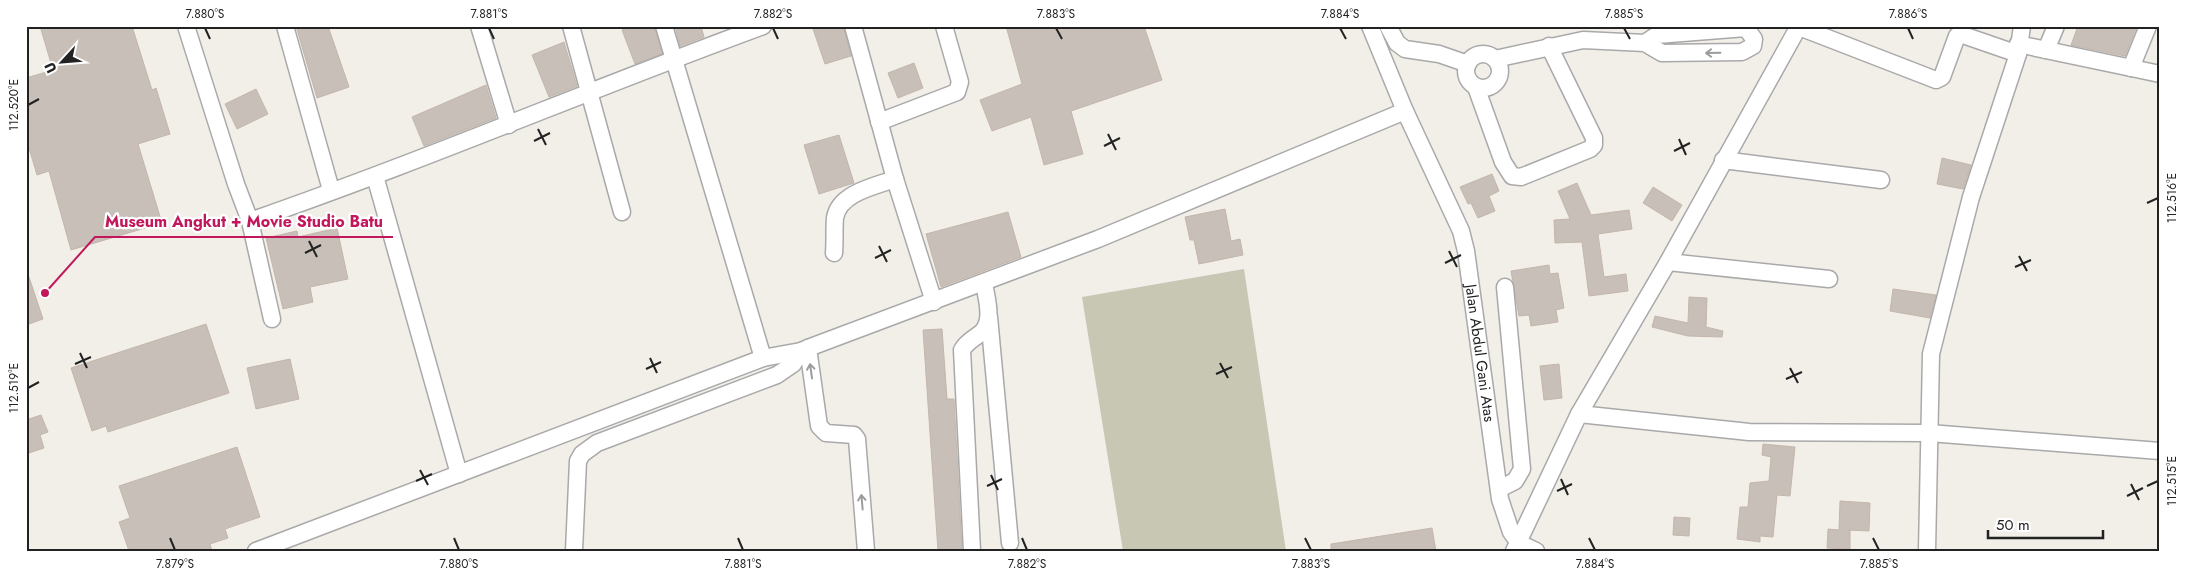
<svg xmlns="http://www.w3.org/2000/svg" width="2186" height="577" font-family="Jost,sans-serif">
  <style>
    .construction { fill: #c7c7b4 }
    .building { fill: #c7bfb8; stroke: #c4b6ab }
    .lines { fill: none; stroke-linecap: round; stroke-linejoin: round }
    .minor-casing { stroke: #a9a9a9; stroke-width: 19 }
    .minor { stroke: #fff; stroke-width: 16 }
    .oneway { stroke: #9c9c9c }
    .ticks { fill: none; stroke: #222; stroke-width: 2 }
    .labels { text-anchor: middle; stroke-width: 4.5; stroke-linejoin: round; paint-order: stroke }
    .street-label { font-size: 15px; fill: #222; stroke: #fff }
    .leader { fill: none; stroke: #c2185b; stroke-width: 2 }
    .callout-dot { fill: #c2185b; stroke: #fff; stroke-width: 2 }
    .callout-label { font-size: 16px; text-anchor: middle; font-weight: bold; fill: #c2185b; stroke: #fff; stroke-width: 4.5; stroke-linejoin: round; paint-order: stroke }
    .neatline { fill: none; stroke: #222; stroke-width: 2 }
    .ticks-label { font-size: 12px; text-anchor: middle; fill: #222 }
  </style>
  <rect width="100%" height="100%" fill="#f2efe9"/>
  <path class="construction" d="M1244 269 1286 551H1123L1082 297Z"/>
  <path class="building" d="M40 26H132L152 90 156 88 170 134 138 144 162 223 71 250 49 171 37 175 26 138V78L53 70Z
    M296 26H328L349 87 317 98Z
    M635 26H654L662 54 635 64 622 30Z
    M675 26H701L704 37 680 46Z
    M812 26H843L851 56 825 64Z
    M1006 26H1144L1162 80 1071 111 1083 154 1044 165 1031 117 992 131 980 100 1022 84Z
    M2078 26H2137L2125 56 2071 45Z
    M564 42 577 86 549 97 532 55Z
    M914 63 923 88 898 98 888 73Z
    M486 85 496 118 424 146 412 117Z
    M256 89 268 114 237 129 225 104Z
    M839 135 854 183 819 194 804 145Z
    M1942 158 1971 165 1963 189 1937 184Z
    M1492 174 1499 191 1489 196 1495 211 1478 218 1471 203 1468 204 1460 187Z
    M1577 183 1591 215 1629 210 1632 229 1598 234 1604 277 1626 274 1628 291 1589 296 1582 242 1555 243 1554 220 1570 219 1558 191Z
    M1653 187 1682 205 1672 221 1643 203Z
    M1225 209 1231 241 1240 239 1243 255 1199 264 1194 240H1190L1185 217Z
    M1008 212 1021 257 941 287 926 234Z
    M337 228 348 279 310 287 313 302 283 309 266 238 297 231 298 237Z
    M1549 265 1550 274 1558 273 1564 308 1556 310 1558 322 1531 326 1529 315 1519 316 1511 271Z
    M26 277H29L43 319 29 324 26 315Z
    M1893 289 1936 295 1930 318 1890 311Z
    M1689 297 1707 298 1706 327 1723 331 1722 337 1688 336 1652 327 1655 316 1688 323Z
    M206 324 229 393 108 432 106 426 92 431 71 368Z
    M942 329 947 399H954L962 551H938L923 330Z
    M290 359 299 399 256 409 247 368Z
    M1559 364 1562 398 1544 400 1540 366Z
    M41 415 48 432 40 435 44 448 26 454V420Z
    M1763 444 1795 447 1790 496 1777 495 1773 537 1760 536V542L1737 539 1740 507H1748L1750 483 1769 481 1771 457 1762 455Z
    M237 447 260 517 225 529 228 538 210 544 212 551H129L119 522 130 518 119 486Z
    M1840 501 1870 503 1869 531 1848 530H1850V549L1827 548 1828 529 1839 530Z
    M1674 517 1690 518 1689 536 1673 535Z
    M1432 528 1436 551H1331V544Z"/>
  <g class="lines">
    <defs>
      <g id="minor">
        <path d="M186 26 236 184 250 221 272 319"/>
        <path d="M285 26 331 190"/>
        <path d="M479 26 509 125"/>
        <path d="M571 26 622 212"/>
        <path d="M664 26 763 358"/>
        <path d="M853 26 895 179 934 302"/>
        <path id="s1" d="M1370 26 1405 111 1461 231 1466 251 1500 499 1511 532 1519 543"/>
        <path d="M1388 26 1397 43 1405 49 1439 54 1468 64"/>
        <path d="M1799 27 1936 80 1942 77 1957 36 1960 34 2018 54"/>
        <path d="M2018 44 2160 74"/>
        <path d="M2046 50 2056 26"/>
        <circle cx="1483" cy="71" r="17"/>
        <path d="M1495 59 1583 40 1645 43 1662 53 1742 52 1753 46 1754 39 1746 28 1657 35 1645 43"/>
        <path d="M2131 68 2148 26"/>
        <path d="M1476 87 1503 162 1512 176 1521 177 1590 149 1594 145V138L1549 46"/>
        <path d="M879 122 957 92 960 82 944 26"/>
        <path d="M1723 160 1881 180"/>
        <path d="M375 176 459 474"/>
        <path d="M250 221C423 161 591 89 763 26"/>
        <path d="M834 253C835 242 834 229 835 218 839 193 875 186 895 179"/>
        <path d="M1668 262 1829 279"/>
        <path d="M989 317 1010 543"/>
        <path d="M808 348 819 426 826 433 854 435 857 439 866 551"/>
        <path d="M1579 414 1749 432 1929 433 2160 451"/>
        <path d="M1499 489 1515 481 1522 469 1505 287"/>
        <path d="M1519 543 1536 551"/>
        <path d="M256 551 763 358 801 351"/>
        <path d="M574 551 578 461 582 454 597 443 777 375 793 364 801 351 808 348 1098 239 1405 111"/>
        <path d="M972 551 962 350C967 341 974 339 982 332 994 320 986 297 984 283"/>
        <path d="M1514 551 1579 414 1668 262 1799 26"/>
        <path d="M1927 551 1931 354 1971 197 2018 54 2022 26"/>
      </g>
    </defs>
    <use href="#minor" class="minor-casing"/>
    <use href="#minor" class="minor"/>
  </g>
  <defs><path id="oneway-shaft" d="M-6 0H5M1.5-3L5.5 0L1.5 3" fill="none" stroke-width="1.6" stroke-linecap="round" stroke-linejoin="round" transform="scale(1.25)"/></defs>
  <g class="oneway">
    <use href="#oneway-shaft" transform="translate(1713 53) rotate(179)"/>
    <use href="#oneway-shaft" transform="translate(811 371) rotate(-98)"/>
    <use href="#oneway-shaft" transform="translate(862 502) rotate(-95)"/>
  </g>
  <path class="ticks" d="M205 28 210 39M489 28 494 39M773 28 778 39M1056 28 1062 39M1340 28 1346 39M1624 28 1630 39M1908 28 1913 39M28 105 39 99M538 129 546 145M1108 134 1116 150M1679 139 1686 155M534 141 550 133M1104 146 1120 138M1674 151 1690 143M2147 203 2158 198M309 241 317 257M879 246 887 262M1449 251 1457 267M305 253 321 245M2019 256 2027 271M875 258 891 250M1445 263 1461 255M2015 267 2031 260M80 353 87 368M650 358 657 373M1220 363 1228 378M75 364 91 357M1790 368 1798 383M646 369 661 362M1216 374 1232 367M1786 379 1802 372M28 388 39 382M420 470 428 485M991 475 998 490M1561 479 1568 495M416 481 432 474M2131 484 2139 500M987 486 1002 479M2147 486 2158 481M1557 491 1572 484M2127 496 2143 488M170 538 175 550M454 538 459 550M738 538 743 550M1022 538 1027 550M1305 538 1311 550M1589 538 1595 550M1873 538 1879 550"/>
  <g class="labels">
    <g class="street-label">
      <text dy="5" stroke="none"><textPath href="#s1" startOffset="348">Jalan Abdul Gani Atas</textPath></text>
    </g>
  </g>
  <path class="leader" d="M45 293L95 237H393"/>
  <circle class="callout-dot" cx="45" cy="293" r="5"/>
  <g class="callout-label">
    <text x="244" y="227">Museum Angkut + Movie Studio Batu</text>
  </g>
  <rect width="2186" height="577" fill="none" stroke="#ffffff" stroke-width="55"/>
  <g transform="translate(62 62) rotate(244)" stroke="#ffffff" stroke-width="4" paint-order="stroke">
  <path d="M0-4L9 19L0 12L-9 19Z" fill="#222222"/>
  <text y="-8" font-size="14" font-weight="bold" text-anchor="middle" fill="#222222">U</text>
  </g>
  <path d="M1988 530v8h115v-8" fill="none" stroke="#222222" stroke-width="2.5"/>
  <text x="1996" y="530" font-size="15" fill="#222222" stroke="#ffffff" stroke-width="4" paint-order="stroke">50 m</text>
  <rect x="28" y="28" width="2130" height="522" class="neatline"/>
  <g class="ticks-label">
    <text x="205" y="18">7.880°S</text>
    <text x="489" y="18">7.881°S</text>
    <text x="773" y="18">7.882°S</text>
    <text x="1056" y="18">7.883°S</text>
    <text x="1340" y="18">7.884°S</text>
    <text x="1624" y="18">7.885°S</text>
    <text x="1908" y="18">7.886°S</text>
    <text transform="translate(14 105) rotate(-90)" y="4">112.520°E</text>
    <text transform="translate(2172 198) rotate(-90)" y="4">112.516°E</text>
    <text transform="translate(14 388) rotate(-90)" y="4">112.519°E</text>
    <text transform="translate(2172 481) rotate(-90)" y="4">112.515°E</text>
    <text x="175" y="568">7.879°S</text>
    <text x="459" y="568">7.880°S</text>
    <text x="743" y="568">7.881°S</text>
    <text x="1027" y="568">7.882°S</text>
    <text x="1311" y="568">7.883°S</text>
    <text x="1595" y="568">7.884°S</text>
    <text x="1879" y="568">7.885°S</text>
  </g>
</svg>
